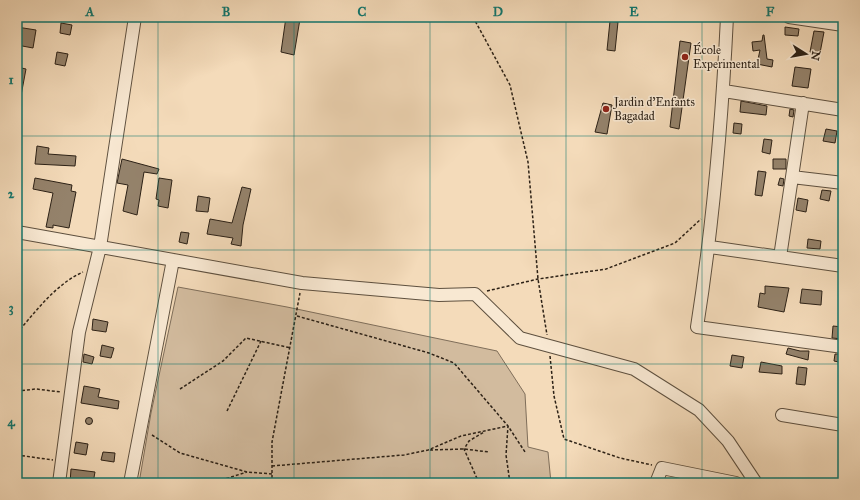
<svg xmlns="http://www.w3.org/2000/svg" width="860" height="500" font-family="'IM FELL Great Primer',serif">
  <style>
    .green { fill: #d2bb9e; stroke: #7f6e5a }
    .building { fill: #94826b; stroke: #2c2116 }
    .lines { fill: none; stroke-linecap: round; stroke-linejoin: round }
    .minor-casing { stroke: #5e503f; stroke-width: 14 }
    .path { stroke: #2c2116; stroke-width: 1.5; stroke-dasharray: 3 2; stroke-linecap: butt }
    .minor { stroke: #f8e8d2; stroke-width: 12 }
    .grid { fill: none; stroke: #0f766e; stroke-width: 1; stroke-opacity: 0.55 }
    .poi-dot { fill: #8f2418; stroke: #f8e8d2; stroke-width: 1.5 }
    .labels { text-anchor: middle; stroke-width: 3; stroke-linejoin: round; paint-order: stroke }
    .poi-label { font-size: 12px; fill: #2c2116; stroke: #f8e8d2; text-anchor: start }
    .neatline { fill: none; stroke: #0f766e; stroke-width: 1.5 }
    .grid-label { font-size: 13px; text-anchor: middle; font-weight: bold; fill: #0f766e }
  </style>
  <rect width="100%" height="100%" fill="#f4dbba"/>
  <filter id="stains"><feTurbulence type="fractalNoise" baseFrequency=".005" numOctaves="4"/><feColorMatrix values="0 0 0 0 .2 0 0 0 0 .09 0 0 0 0 .02 0 0 0 .5 -.17"/></filter>
  <radialGradient id="worn" r=".72"><stop offset=".6" stop-color="#630" stop-opacity="0"/><stop offset="1" stop-color="#630" stop-opacity=".3"/></radialGradient>
  <path class="green" d="M178 287 287 307 497 351 525 394 528 447 548 452 551 483H139L151 413Z"/>
  <path class="building" d="M286 17 300 19 294 55 281 52Z
    M610 21 618 22 615 51 607 50Z
    M61 23 72 25 70 35 60 33Z
    M17 27 36 30 33 48 17 45Z
    M785 27 799 29 798 36 785 35Z
    M814 31 824 32 820 53 810 52Z
    M763 35H764L767 59 773 60 772 67 757 64 760 50 753 51 752 42 762 41Z
    M680 41 691 43 679 129 670 127Z
    M57 52 68 54 65 66 55 64Z
    M17 67 26 69 20 101 17 100Z
    M795 67 811 69 808 88 792 86Z
    M741 101 767 106 766 115 740 112Z
    M603 103 612 105 607 134 595 132Z
    M790 109 794 110 793 117 789 116Z
    M734 123 742 124 741 134 733 133Z
    M826 129 837 131 835 143 823 141Z
    M764 139 772 140 770 154 762 152Z
    M37 146 49 148 48 154 76 156 75 166 35 164Z
    M122 159 159 169 157 174 144 172 137 215 123 211 128 185 117 183Z
    M773 159H786V169H773Z
    M758 171 766 172 762 196 755 195Z
    M35 178 72 185 71 191 76 192 69 228 53 225V228L46 227 53 193 33 189Z
    M159 178 172 180 168 208 158 206 159 200 156 199Z
    M780 178 784 179 783 186 778 185Z
    M242 187 251 189 243 225 241 246 231 244 233 238 207 234 210 219 232 223Z
    M822 190 831 191 829 201 820 199Z
    M198 196 210 198 208 212 196 211Z
    M798 198 808 200 806 212 796 210Z
    M181 232 189 233 187 244 179 242Z
    M808 239 821 241 820 249 807 248Z
    M765 286 789 288 784 312 758 307 760 293 765 294Z
    M802 289 822 291 821 305 800 303Z
    M93 319 108 322 106 332 92 330Z
    M833 326 843 327V339L832 338Z
    M102 345 114 348 111 358 100 356Z
    M788 348 800 351H809L808 360 786 354Z
    M84 354 94 357 92 364 83 362Z
    M835 354H843V363L834 361Z
    M732 355 744 357 742 368 730 366Z
    M761 362 782 366V374L759 372Z
    M798 367 807 368 805 385 796 384Z
    M84 386 100 389 98 397 119 401 118 409 81 403Z
    M85.5 421a3.5 3.5 0 1 1 7 0a3.5 3.5 0 1 1-7 0Z
    M76 442 88 444 86 455 74 453Z
    M103 452 115 453 114 462 101 460Z
    M71 469 95 472 93 483H70Z"/>
  <g class="lines">
    <defs>
      <path id="minor" d="M727 17C722 121 713 225 697 327L843 347
        M789 17 843 25
        M724 91 843 110
        M803 103 792 177 843 183
        M17 232 302 283 439 295 475 294 520 338 634 369 699 410 728 441 756 483
        M710 247 843 266
        M780 257 792 177
        M782 415 843 425
        M59 483 79 332 100 247 135 17
        M130 483 173 260
        M656 483 662 468 736 483"/>
    </defs>
    <use href="#minor" class="minor-casing"/>
    <path class="path" d="M473 17 510 85 528 162 538 279 547 335
      M487 291 538 279 606 269 675 243 701 219
      M297 316 429 353 454 363 508 426 525 452
      M17 333C36 311 56 284 83 272
      M550 356 554 396 564 439 620 458 652 465
      M180 389 223 361 246 338 291 348
      M17 391 36 389 61 392
      M227 411 261 341
      M152 435 180 453 247 472 272 474
      M430 450 464 449 489 452
      M17 455 53 460
      M272 466 404 455 428 450 461 436 508 426 506 455 510 483
      M212 483 247 472
      M272 483V442L300 293
      M479 483 464 449 469 441 484 432"/>
    <use href="#minor" class="minor"/>
  </g>
  <path class="grid" d="M158 17V483M294 17V483M430 17V483M566 17V483M702 17V483M17 136H843M17 250H843M17 364H843"/>
  <g class="poi-dot">
    <circle cx="685" cy="57" r="4"/>
    <circle cx="606" cy="109" r="4"/>
  </g>
  <g class="labels">
    <g class="poi-label">
      <text x="693" y="54">École<tspan x="693" dy="14">Experimental</tspan></text>
      <text x="614" y="106">Jardin d’Enfants<tspan x="614" dy="14">Bagadad</tspan></text>
    </g>
  </g>
  <rect width="860" height="500" fill="none" stroke="#f4dbba" stroke-width="44"/>
  <g transform="translate(806 54) rotate(101)" stroke="#f8e8d2" stroke-width="3" paint-order="stroke">
  <path d="M0-3L7 15L0 10L-7 15Z" fill="#2c2116"/>
  <text y="-6" font-size="11" font-weight="bold" text-anchor="middle" fill="#2c2116">N</text>
  </g>
  <rect x="22" y="22" width="816" height="456" class="neatline"/>
  <g class="grid-label">
    <text x="90" y="16">A</text>
    <text x="226" y="16">B</text>
    <text x="362" y="16">C</text>
    <text x="498" y="16">D</text>
    <text x="634" y="16">E</text>
    <text x="770" y="16">F</text>
    <text x="11" y="84">1</text>
    <text x="11" y="198">2</text>
    <text x="11" y="312">3</text>
    <text x="11" y="426">4</text>
  </g>
  <rect width="100%" height="100%" filter="url(#stains)"/>
  <rect width="100%" height="100%" fill="url(#worn)"/>
</svg>
